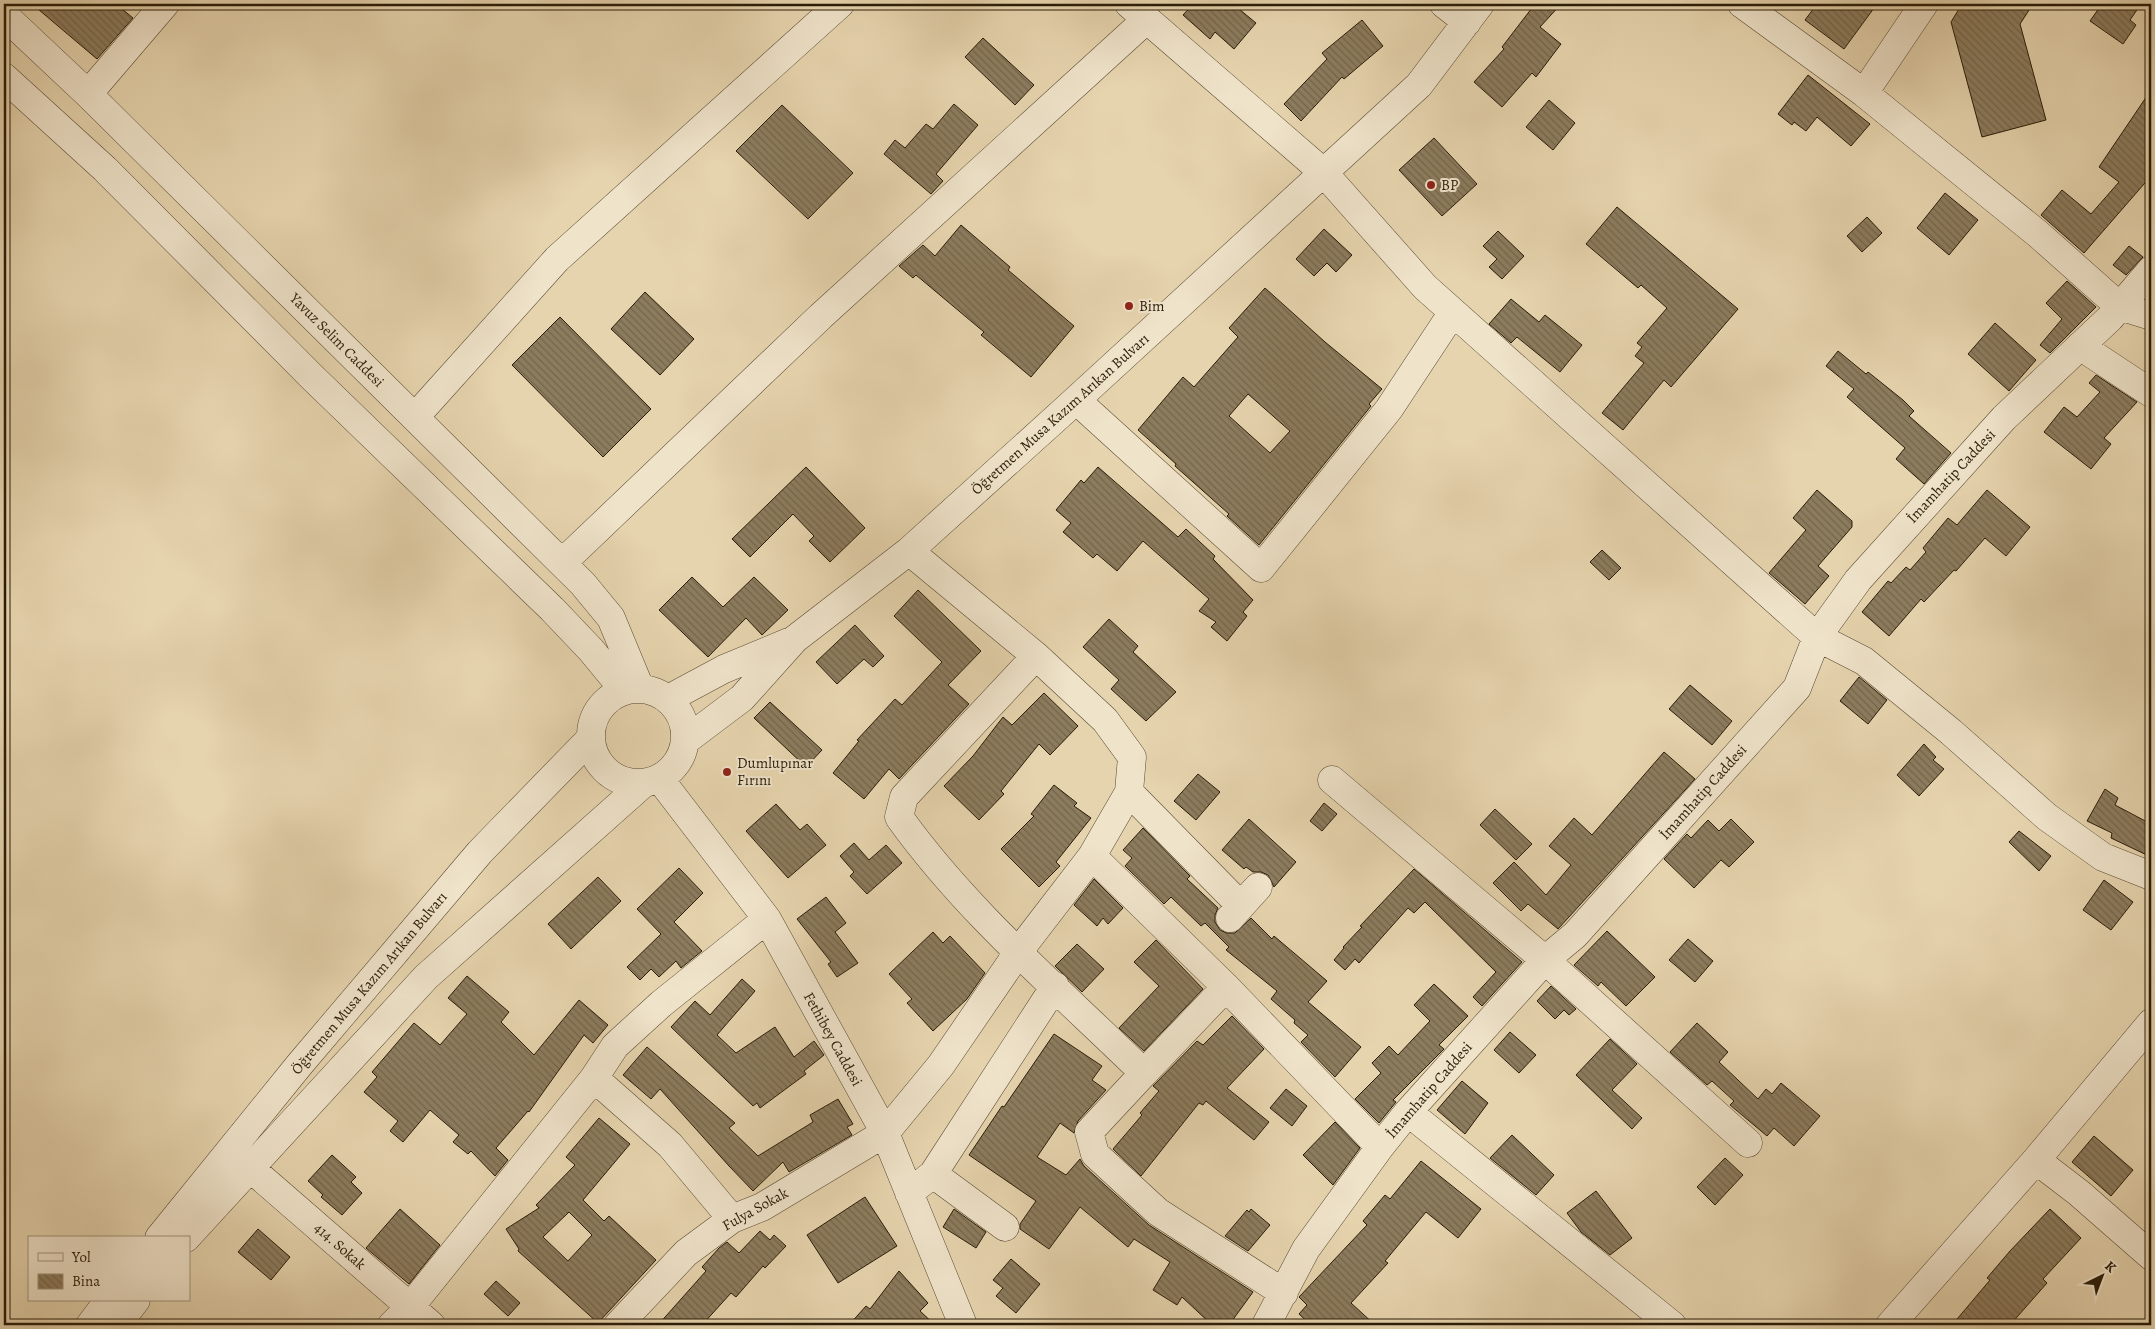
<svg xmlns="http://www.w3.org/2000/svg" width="2155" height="1329" font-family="Alegreya,serif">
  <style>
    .building { fill: url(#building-back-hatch); stroke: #2a1c08; fill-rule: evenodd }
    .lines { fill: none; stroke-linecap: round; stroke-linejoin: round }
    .minor-casing { stroke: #594a32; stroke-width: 29 }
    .minor { stroke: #efe3ca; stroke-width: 28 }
    .poi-dot { fill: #8f2418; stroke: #efe3ca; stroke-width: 2 }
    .labels { text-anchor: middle; stroke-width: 4; stroke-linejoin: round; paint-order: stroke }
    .poi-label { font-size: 15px; fill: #2a1c08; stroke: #efe3ca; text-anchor: start }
    .street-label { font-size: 15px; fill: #2a1c08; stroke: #efe3ca }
  </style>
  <defs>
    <pattern id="building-back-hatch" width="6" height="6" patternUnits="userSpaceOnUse" patternTransform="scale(1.25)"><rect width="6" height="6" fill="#8c7c5e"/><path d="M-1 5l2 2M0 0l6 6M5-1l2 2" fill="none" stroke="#73654c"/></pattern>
  </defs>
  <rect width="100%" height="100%" fill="#e6d4ae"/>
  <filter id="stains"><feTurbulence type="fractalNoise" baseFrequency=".004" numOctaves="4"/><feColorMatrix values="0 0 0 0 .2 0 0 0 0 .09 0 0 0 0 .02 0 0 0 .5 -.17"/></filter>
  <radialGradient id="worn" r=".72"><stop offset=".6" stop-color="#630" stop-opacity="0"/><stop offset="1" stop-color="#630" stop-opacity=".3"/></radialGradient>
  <path class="building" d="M32 4H116L133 18 97 59Z
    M1193 4H1233L1256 23 1234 49 1215 32 1210 39 1183 15Z
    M1535 4H1561L1540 27 1561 44 1536 77 1532 73 1502 107 1474 82 1504 49 1502 47Z
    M1817 4H1877L1844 49 1805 20Z
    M1962 4H2033L2020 24 2046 120 1982 137 1951 22Z
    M2102 4H2141L2130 20 2136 25 2123 44 2090 21Z
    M1362 20 1383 46 1344 79 1342 77 1301 121 1284 104 1327 59 1322 53Z
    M983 38 1034 85 1015 105 965 57Z
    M1808 75 1870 124 1851 146 1817 117 1806 131 1794 122 1792 125 1778 114Z
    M2151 90V176L2084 253 2041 215 2062 190 2091 214 2119 182 2099 167Z
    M1549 100 1575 123 1553 150 1526 127Z
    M954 104 978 125 936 174 943 181 931 194 884 154 895 140 905 148 926 124 933 129Z
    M782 105 853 173 808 219 736 151Z
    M1434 138 1477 184 1442 216 1399 170Z
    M1945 193 1978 220 1949 255 1917 228Z
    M1617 207 1738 309 1671 387 1664 380 1623 430 1602 413 1644 363 1635 356 1642 347 1637 343 1667 308 1641 285 1638 288 1586 244Z
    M1867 217 1882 233 1862 252 1847 236Z
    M961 225 1010 267 1008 270 1074 326 1031 377 981 335 984 332 916 275 913 278 899 266 923 245 935 256Z
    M1324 229 1352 255 1336 272 1327 263 1314 276 1296 259Z
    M1498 231 1524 256 1502 279 1489 267 1497 259 1483 246Z
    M2129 246 2143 257 2126 275 2113 265Z
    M2067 281 2096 307 2050 353 2040 345 2062 319 2046 303Z
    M1265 288 1325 342 1382 389 1369 404 1371 406 1259 545 1227 516 1229 514 1175 466 1176 464 1138 430 1183 377 1194 387 1238 337 1229 328ZM1248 394 1290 431 1270 453 1229 416Z
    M645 292 694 339 660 375 611 329Z
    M1511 299 1539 322 1545 315 1582 345 1560 372 1517 337 1511 343 1489 324Z
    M560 317 651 409 603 457 512 365Z
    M1995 323 2036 360 2009 391 1968 354Z
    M1838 351 1866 374 1868 372 1903 400 1914 411 1909 416 1951 453 1924 484 1896 459 1905 448 1847 397 1854 389 1826 366Z
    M2096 375 2137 402 2104 438 2111 444 2091 469 2044 432 2064 407 2077 417 2100 392 2089 383Z
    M806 467 865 528 830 562 809 541 814 536 793 514 750 557 732 539Z
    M1098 467 1178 537 1186 529 1215 556 1213 559 1253 600 1243 612 1247 616 1227 641 1211 627 1216 622 1199 611 1209 599 1143 541 1117 571 1097 554 1093 558 1063 532 1071 523 1056 510 1081 480 1084 483Z
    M1817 490 1852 521V527L1818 566 1829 576 1805 604 1769 573 1806 530 1793 518Z
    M1987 490 2030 527 2006 556 1985 538 1956 571 1954 570 1924 602 1921 599 1889 636 1862 612 1888 581 1891 583 1906 567 1910 570 1926 552 1923 548 1948 518 1957 525Z
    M1602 550 1621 568 1609 580 1590 562Z
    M692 577 723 607 754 577 788 610 762 635 746 618 708 657 659 610Z
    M918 590 981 651 948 685 969 704 899 779 889 769 864 799 833 773 859 741 857 740 895 699 902 705 942 662 894 616Z
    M1109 619 1138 646 1133 652 1176 692 1146 721 1111 689 1119 680 1083 647Z
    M855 625 884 656 873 667 864 659 837 684 816 662Z
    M1859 677 1887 700 1868 724 1840 701Z
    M1690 685 1732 721 1712 745 1669 709Z
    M1044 693 1078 726 1050 755 1039 744 1001 791 1004 794 979 820 944 786 973 756 1003 717 1012 725Z
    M770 702 822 750 806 767 754 718Z
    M1924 744 1936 757 1933 760 1944 769 1919 796 1897 775Z
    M1664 752 1695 779 1558 929 1528 904 1521 911 1493 883 1514 862 1546 895 1571 865 1549 846 1574 818 1592 835Z
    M1198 774 1220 792 1196 820 1174 801Z
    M1054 785 1077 803 1074 806 1091 818 1056 862 1060 866 1039 887 1001 849 1034 816 1031 814Z
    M2105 789 2118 798 2115 805 2151 824V857L2111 838 2112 833 2087 821Z
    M1324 803 1337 814 1322 831 1310 821Z
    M776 804 800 830 807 824 826 845 788 878 746 831Z
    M1495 809 1532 844 1516 860 1480 825Z
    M1249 819 1296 862 1274 887 1268 875 1261 872H1253L1246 867 1244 869 1222 850Z
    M1731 819 1754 842 1729 867 1721 860 1694 888 1664 859 1687 834 1691 838 1708 820 1719 831Z
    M1143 828 1190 876 1187 879 1218 908 1215 915V922L1220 930 1227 933H1235L1251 918 1272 939 1274 936 1327 981 1308 1002 1361 1047 1335 1077 1301 1042 1308 1035 1294 1023 1295 1020 1271 999 1277 991 1226 950 1229 947 1205 923 1201 926 1171 897 1164 904 1125 866 1132 858 1123 850Z
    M2019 831 2051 856 2039 871 2009 842Z
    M854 843 869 860 886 845 902 863 867 894 850 876 854 872 840 856Z
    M679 868 703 893 674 922 702 951 681 968 676 961 659 977 651 969 640 980 627 967 661 934 637 909Z
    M1414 869 1522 962 1482 1006 1473 997 1496 972 1425 902 1414 913 1408 908 1359 963 1355 959 1345 970 1334 960 1344 948 1343 947 1362 927 1360 926Z
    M598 877 621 901 571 949 548 924Z
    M1094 879 1123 908 1108 924 1103 918 1097 926 1074 905Z
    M2104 880 2133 902 2111 930 2083 910Z
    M826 897 846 923 835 932 858 963 837 977 828 964 831 962 797 919Z
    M1607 931 1655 977 1626 1006 1601 982 1598 986 1574 965Z
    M933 932 943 943 950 936 985 973 967 999 933 1031 907 1003 912 999 889 974Z
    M1688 939 1713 961 1695 982 1669 960Z
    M1156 940 1203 989 1144 1051 1119 1028 1159 986 1134 962Z
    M1077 944 1104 969 1082 992 1055 966Z
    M467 976 509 1012 501 1022 534 1055 579 1000 608 1025 593 1043 584 1035 529 1112 528 1111 496 1148 508 1160 495 1176 471 1151 468 1154 453 1142 459 1135 430 1110 403 1142 390 1131 398 1121 364 1092 377 1077 372 1072 414 1023 440 1045 467 1014 448 998Z
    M742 979 755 991 717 1035 736 1053 775 1027 794 1057 814 1041 824 1055 804 1071 806 1074 760 1108 757 1103 753 1106 671 1027 695 1001 710 1015Z
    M1434 984 1468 1016 1439 1045 1444 1049 1393 1100 1396 1102 1379 1123 1355 1099 1381 1073 1372 1063 1389 1046 1398 1055 1430 1021 1414 1005Z
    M1551 986 1576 1009 1569 1015 1564 1010 1555 1019 1537 1001Z
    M1232 1016 1264 1049 1227 1088 1269 1122 1254 1140 1206 1101 1203 1105 1199 1103 1141 1176 1113 1149 1142 1115 1140 1113 1159 1091 1153 1086 1197 1041 1203 1045Z
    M1697 1023 1728 1052 1719 1062 1758 1099 1766 1089 1772 1094 1781 1083 1820 1116 1794 1146 1774 1128 1767 1136 1730 1105 1734 1101 1712 1081 1707 1085 1670 1052Z
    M1510 1032 1536 1055 1519 1073 1494 1050Z
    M1054 1034 1102 1066 1092 1080 1106 1090 1078 1121 1074 1133 1060 1123 1037 1157 1066 1175 1080 1159 1084 1166 1149 1225 1253 1292 1229 1325H1212L1182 1297 1177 1305 1153 1290 1170 1262 1134 1239 1128 1247 1080 1207 1049 1249 1020 1229V1224L1036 1201 969 1155 1002 1106 1004 1107Z
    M1610 1039 1637 1064 1612 1090 1642 1118 1632 1129 1576 1075Z
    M647 1047 735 1123 729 1128 758 1156 813 1122 810 1115 838 1099 853 1124 847 1127 852 1135 789 1172 783 1162 753 1191 729 1166 660 1089 651 1099 623 1075Z
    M1462 1081 1488 1103 1465 1134 1437 1110Z
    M1286 1089 1307 1106 1292 1126 1270 1108Z
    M599 1118 630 1144 583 1200 604 1221 609 1216 656 1260 598 1323 518 1251 519 1249 506 1229 539 1208 536 1205 575 1165 566 1157ZM569 1212 592 1235 568 1261 543 1237Z
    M1335 1122 1360 1148 1333 1185 1303 1155Z
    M1512 1135 1554 1175 1536 1195 1490 1158Z
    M2094 1136 2133 1170 2111 1196 2072 1162Z
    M332 1155 356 1177 351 1182 362 1193 342 1215 321 1197 323 1195 308 1181Z
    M1725 1158 1743 1175 1715 1205 1697 1187Z
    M1421 1161 1481 1209 1458 1238 1426 1212 1385 1261 1388 1263 1351 1303 1375 1325H1311L1299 1314 1307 1305 1299 1297 1367 1225 1363 1221 1385 1195 1390 1199Z
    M1596 1191 1632 1238 1610 1255 1581 1232 1567 1213Z
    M865 1197 897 1246 838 1283 807 1235Z
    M400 1209 440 1245 409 1284 366 1248Z
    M954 1209 986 1232 976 1248 943 1227Z
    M1251 1209 1270 1225 1248 1251 1225 1236 1247 1210 1249 1212Z
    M2050 1209 2081 1238 2043 1279 2047 1283 2010 1325H1952L1990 1280 1987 1278 2010 1251Z
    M258 1229 290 1257 271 1280 238 1252Z
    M760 1231 770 1240 774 1235 786 1246 765 1268 763 1266 736 1297 731 1293 702 1325H658L706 1271 702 1267 719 1248 727 1242 739 1253Z
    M1011 1259 1040 1284 1016 1313 996 1296 1003 1288 993 1280Z
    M899 1271 928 1303 920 1311 935 1325H849L866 1306 870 1309Z
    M496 1281 520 1303 508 1316 484 1294Z"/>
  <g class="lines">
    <defs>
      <path id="minor" d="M1129 4 1323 172 1425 287 1817 637 1864 661 1951 732 2047 817 2103 857 2151 876
        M1444 4 1467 22
        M1742 4 1864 93 2038 234 2119 306 2151 316
        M4 15 88 94 583 584 611 618 640 688
        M4 77 105 169 312 377 552 609 591 650 624 690
        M1864 93 1924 4
        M88 94 165 4
        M2080 346 2151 393
        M1076 400 1261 568 1389 409 1453 312
        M415 417 557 259 840 4
        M562 563 821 316 1147 19
        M1036 656 904 797 899 817C966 911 1061 992 1144 1073L1226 987
        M591 736a47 47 0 1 1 94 0a47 47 0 1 1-94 0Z
        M668 699 724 669 789 642
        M685 741 742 698 795 639 909 551 1065 410 1419 85 1480 4
        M659 778 767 919 885 1133 963 1325
        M1332 780 1545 960 1748 1143
        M1129 792 1241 906
        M1092 856 1226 987 1380 1147
        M1230 918 1258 887
        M1144 1073 1089 1132 1095 1154 1158 1212 1284 1293
        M594 1078 670 1145 732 1219
        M1408 1112 1672 1325
        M2036 1160 2079 1193 2151 1256
        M249 1167 431 1325
        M933 1174 1005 1227
        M909 1193 933 1174 1055 986
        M159 1238 300 1064 480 852 591 738
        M186 1238 426 977 644 783
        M90 1325 109 1300
        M117 1325 136 1300
        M392 1325 410 1307 594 1078 615 1046 661 1004 767 919
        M618 1325 686 1253 732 1219 762 1207 885 1133 941 1065 1019 951 1092 856 1129 792 1132 757 1105 720 1036 656 909 551
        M1266 1325 1306 1249 1380 1147 1408 1112 1545 960 1575 935 1797 688 1817 637 1858 580 2004 418 2110 318 2151 270
        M1890 1325 2036 1160 2151 1023"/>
    </defs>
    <use href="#minor" class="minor-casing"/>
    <use href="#minor" class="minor"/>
  </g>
  <g class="poi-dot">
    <circle cx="1431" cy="185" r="5"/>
    <circle cx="1129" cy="306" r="5"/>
    <circle cx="727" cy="772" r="5"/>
  </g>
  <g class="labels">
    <g class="poi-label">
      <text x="1441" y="190">BP</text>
      <text x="1139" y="311">Bim</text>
      <text x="737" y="768">Dumlupınar<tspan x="737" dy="17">Fırını</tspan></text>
    </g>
    <g class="street-label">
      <text transform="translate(337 340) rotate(45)" y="5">Yavuz Selim Caddesi</text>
      <text transform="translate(1060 414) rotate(-42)" y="5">Öğretmen Musa Kazım Arıkan Bulvarı</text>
      <text transform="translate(1951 476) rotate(-47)" y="5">İmamhatip Caddesi</text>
      <text transform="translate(1703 792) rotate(-48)" y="5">İmamhatip Caddesi</text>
      <text transform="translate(369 983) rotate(-50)" y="5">Öğretmen Musa Kazım Arıkan Bulvarı</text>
      <text transform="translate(833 1039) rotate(61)" y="5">Fethibey Caddesi</text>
      <text transform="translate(1429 1090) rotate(-49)" y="5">İmamhatip Caddesi</text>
      <text transform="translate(755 1209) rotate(-29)" y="5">Fulya Sokak</text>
      <text transform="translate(340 1246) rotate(41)" y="5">414. Sokak</text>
    </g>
  </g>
  <rect width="2155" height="1329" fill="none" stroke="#e6d4ae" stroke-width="20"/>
  <rect x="5" y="5" width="2145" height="1319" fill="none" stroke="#2a1c08" stroke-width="2.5"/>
  <rect x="10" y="10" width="2135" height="1309" fill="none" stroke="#2a1c08"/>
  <rect x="28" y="1236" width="162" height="65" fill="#efe3ca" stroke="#a0937c"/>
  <rect x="38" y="1253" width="25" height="8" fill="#efe3ca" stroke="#a0937c"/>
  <text x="72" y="1262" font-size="15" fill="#2a1c08">Yol</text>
  <rect x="38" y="1274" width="25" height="15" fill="url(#building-back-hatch)" stroke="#a0937c"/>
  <text x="72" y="1286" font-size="15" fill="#2a1c08">Bina</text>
  <g transform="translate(2102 1276) rotate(42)" stroke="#efe3ca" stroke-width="4" paint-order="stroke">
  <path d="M0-4L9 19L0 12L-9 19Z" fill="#2a1c08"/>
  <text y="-8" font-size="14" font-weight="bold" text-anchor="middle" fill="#2a1c08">K</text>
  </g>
  <rect width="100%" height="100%" filter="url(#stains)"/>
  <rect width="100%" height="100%" fill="url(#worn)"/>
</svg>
